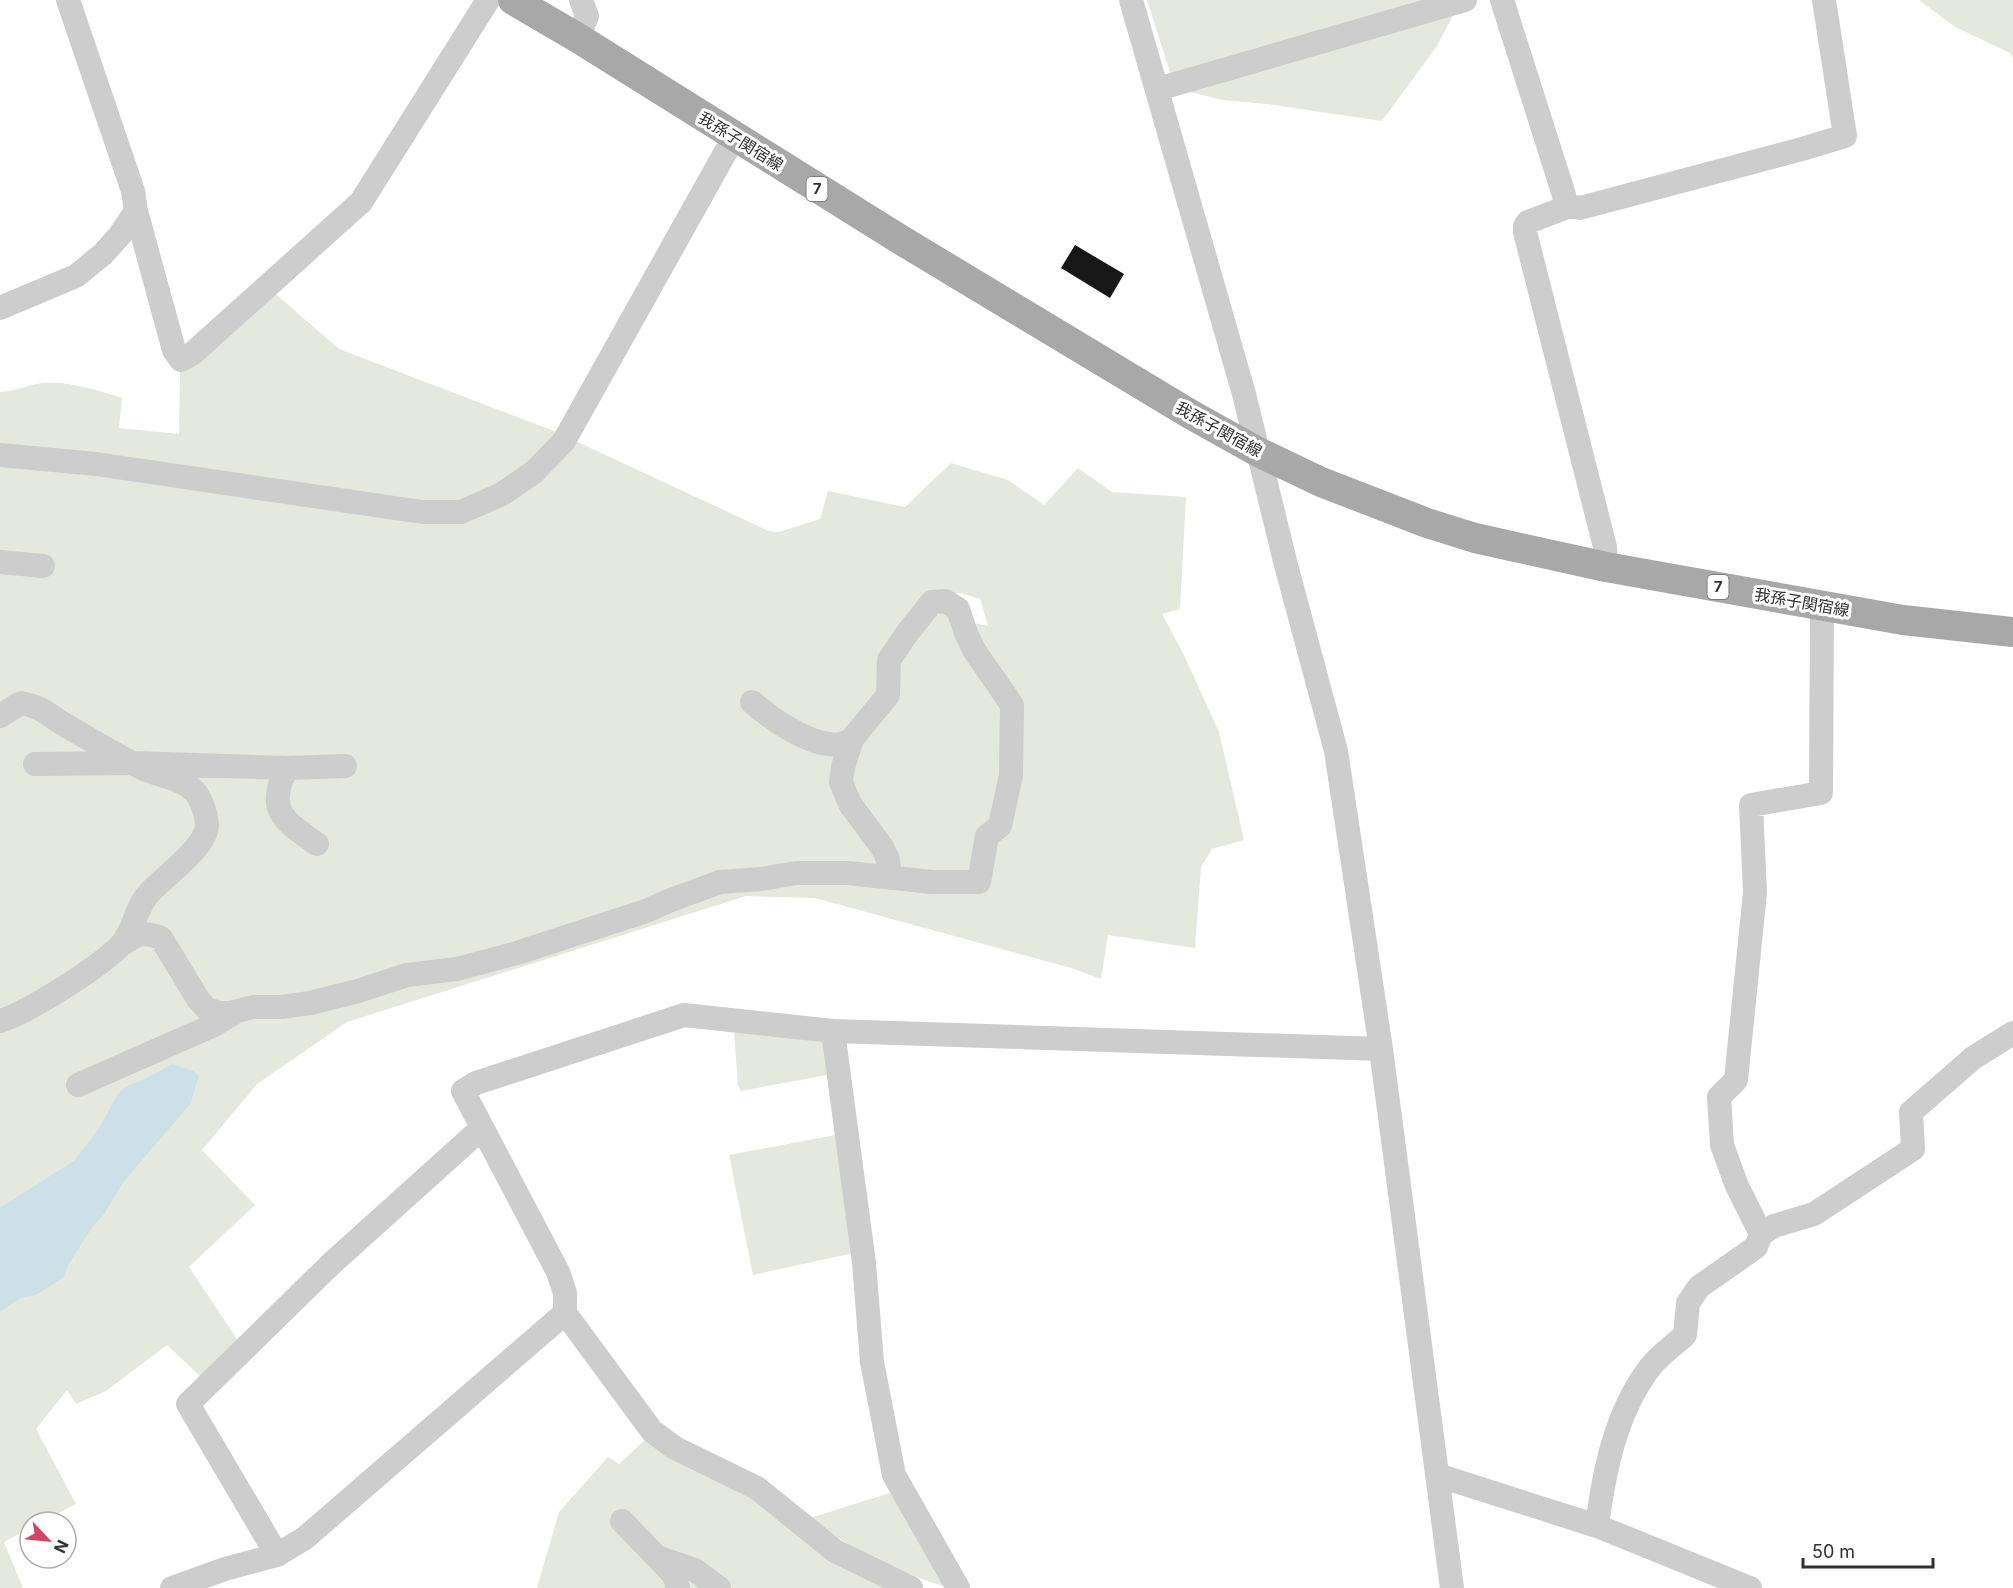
<svg xmlns="http://www.w3.org/2000/svg" width="2013" height="1588" font-family="Inter,'Noto Sans JP',sans-serif">
  <style>
    .green { fill: #e5e8dc; fill-rule: evenodd }
    .water { fill: #cbe1e7 }
    .building { fill: #171717 }
    .lines { fill: none; stroke-linecap: round; stroke-linejoin: round }
    .minor { stroke: #cdcdcd; stroke-width: 24 }
    .major { stroke: #a8a8a8; stroke-width: 30 }
    .labels { text-anchor: middle; stroke-width: 6; stroke-linejoin: round; paint-order: stroke }
    .shield { fill: #fff; stroke: #6e6e6e; stroke-width: 1.5 }
    .shield-label { font-size: 15px; font-weight: bold; fill: #303030 }
    .street-label { font-size: 16px; fill: #303030; stroke: #fff }
  </style>
  <rect width="100%" height="100%" fill="#fff"/>
  <path class="green" d="M1147 0H1449L1459 4 1437 46 1382 121 1267 104 1222 100 1175 88Z
    M1919 0H2013V59L2010 53 1955 27Z
    M269 288 339 349 554 431 769 531 779 532 820 519 828 491 905 507 951 463 1008 480 1044 505 1078 468 1112 492 1186 497 1180 609 1162 614 1183 653 1219 732 1244 840 1212 849 1201 867 1195 948 1108 935 1101 979 1071 968 815 898 746 896 347 1022 257 1084 202 1150 255 1205 189 1267 241 1345 204 1380 167 1345 106 1391 76 1404 67 1390 36 1429 76 1504 41 1522H30V1528L4 1542 23 1588H0V392C15 391 28 385 42 383 70 381 97 390 122 398L119 428 179 434 180 371ZM934 593H960L980 599 988 626 957 619Z
    M734 1033 821 1034 833 1074 741 1091 738 1086Z
    M841 1134 858 1252 753 1275 729 1155Z
    M646 1439 736 1488 891 1588H537L559 1512 608 1457 619 1464Z
    M896 1491 950 1588C900 1574 851 1550 810 1518Z"/>
  <path class="water" d="M172 1064 193 1071 199 1076 190 1104 124 1181 104 1214 93 1226 68 1265 64 1277 36 1295 20 1298 0 1312V1208L75 1160 100 1127 117 1095 125 1087 145 1079Z"/>
  <path class="building" d="M1075 245 1124 274 1110 298 1061 268Z"/>
  <g class="lines">
    <path class="minor" d="M68 0 133 191 136 211 174 350 181 360 192 354 361 202 488 0
      M1131 0 1244 394 1286 565 1336 751 1381 1049 1452 1588
      M1502 0 1564 195 1565 205 1562 209 1528 222 1525 226V232L1605 547 1606 567
      M578 38 587 16 581 0
      M1158 89 1465 0
      M1565 205 1580 208 1802 149 1845 136 1824 0
      M0 308 76 276 103 254 120 235 136 211
      M0 455 96 464 422 512H461L502 494 534 472 564 441 734 137
      M0 562 43 566
      M752 702C771 719 813 748 839 744 843 744 848 741 852 739
      M0 716 21 703C45 708 46 714 65 725 91 740 117 756 144 769 160 776 181 778 194 791 201 798 206 813 207 824 208 846 165 876 150 892 137 905 135 925 125 940 109 962 27 1013 0 1021
      M35 764 134 763 287 768 345 766
      M287 768C265 810 284 821 317 844
      M122 944C139 934 142 931 161 938L198 999 207 1009 219 1013H230L253 1007H282L310 1003 358 991 407 975 457 969 517 953 646 911 671 900 720 882 761 879 796 873H848L932 882H979L987 836 1000 826 1011 775 1012 705 974 650 966 633 958 609 945 601 932 602 908 632 889 660 888 695 852 739 843 767 841 782 850 804 882 847 887 857 891 878
      M833 1031 864 1263 872 1362 894 1475 958 1588
      M78 1085 214 1025 237 1011
      M1761 1234 1737 1186 1722 1145 1719 1097 1736 1080 1755 892 1751 805 1821 793 1822 606
      M565 1313V1293L558 1272 463 1091 476 1083 684 1015 833 1031 1381 1049
      M1437 1475 1597 1526 1750 1588
      M622 1521 674 1575 678 1588
      M1597 1526C1604 1472 1615 1415 1648 1370 1657 1357 1673 1346 1685 1335L1688 1303 1699 1287 1756 1247 1761 1234 1774 1226 1814 1214 1913 1149 1911 1112 1973 1058 2013 1033
      M277 1555 188 1404 331 1264 482 1128
      M657 1557 695 1570 719 1588
      M172 1588 225 1569 277 1555 305 1538 565 1313 652 1431 675 1448 757 1488 835 1551 911 1588"/>
    <path class="major" d="M513 0 578 38 901 240 1190 414 1258 452 1321 482 1427 523 1475 538 1606 567 1903 620 2013 632"/>
  </g>
  <g class="labels">
    <g class="shield">
      <rect x="806.5" y="177" width="21" height="24" rx="4.5"/>
      <rect x="1707.5" y="575" width="21" height="24" rx="4.5"/>
    </g>
    <g class="shield-label">
      <text x="817" y="194">7</text>
      <text x="1718" y="592">7</text>
    </g>
    <g class="street-label">
      <text transform="translate(741 141) rotate(32)" y="6">我孫子関宿線</text>
      <text transform="translate(1219 429) rotate(29)" y="6">我孫子関宿線</text>
      <text transform="translate(1802 602) rotate(10)" y="6">我孫子関宿線</text>
    </g>
  </g>
  <g transform="translate(48 1540) rotate(116)"><circle r="28" fill="#ffffff" stroke="#acacac" stroke-width="1.5"/>
  <path d="M0-4.5L10 22L0 15L-10 22Z" fill="#d44466"/>
  <text y="-9" font-size="16" font-weight="bold" text-anchor="middle" fill="#303030">N</text>
  </g>
  <path d="M1803 1558v9h130v-9" fill="none" stroke="#303030" stroke-width="3"/>
  <text x="1812" y="1558" font-size="18" fill="#303030" stroke="#ffffff" stroke-width="4.5" paint-order="stroke">50 m</text>
</svg>
